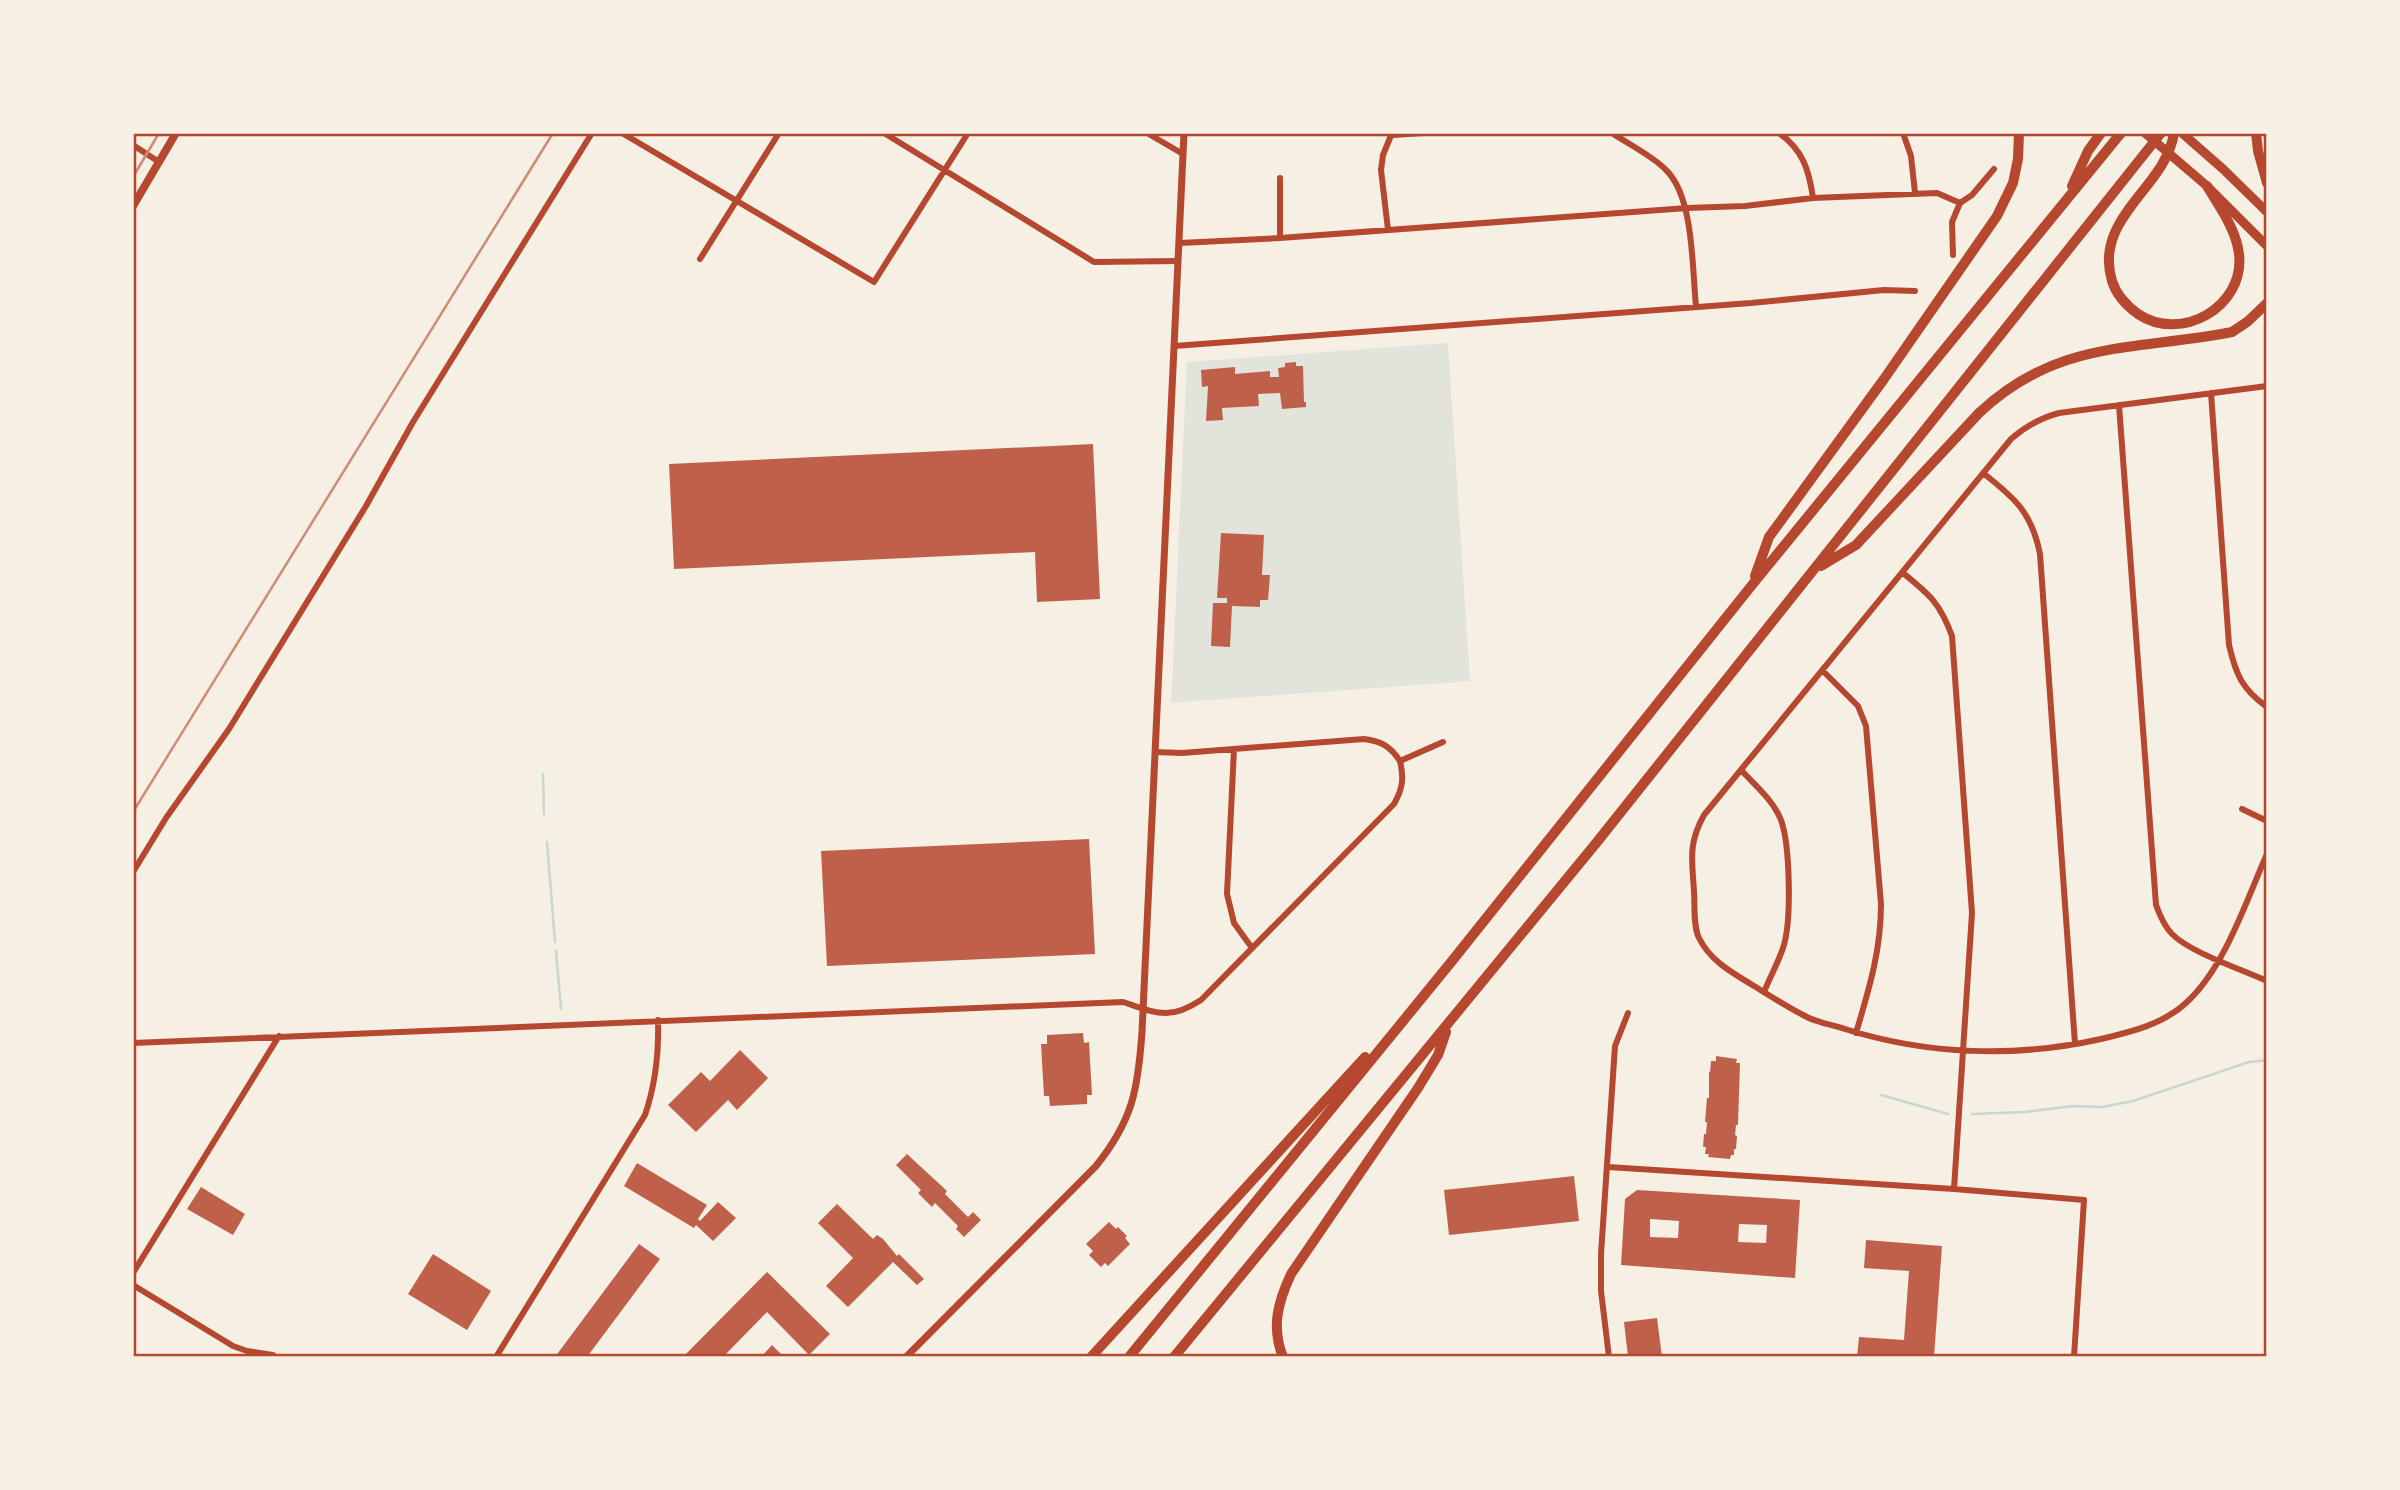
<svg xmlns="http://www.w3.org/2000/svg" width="2400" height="1490" font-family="'PT Sans Narrow',sans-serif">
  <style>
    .green { fill: #e2e4dc }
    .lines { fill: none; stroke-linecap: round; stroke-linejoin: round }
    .stream { stroke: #c9d6d2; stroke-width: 2.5 }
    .building { fill: #bf614a; fill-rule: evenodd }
    .minor { stroke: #b5482f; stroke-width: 6 }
    .tertiary { stroke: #b5482f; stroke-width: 7 }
    .secondary { stroke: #b5482f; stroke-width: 8 }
    .primary { stroke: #b5482f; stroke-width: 9 }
    .motorway { stroke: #b5482f; stroke-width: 10 }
    .rail { stroke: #cf8b77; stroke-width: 2.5 }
    .neatline { fill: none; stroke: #b5482f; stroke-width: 2.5 }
  </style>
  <rect width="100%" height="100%" fill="#f6efe4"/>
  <path class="green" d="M1448 343 1470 681 1171 703 1187 362Z"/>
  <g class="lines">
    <path class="stream" d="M543 774 544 814
      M547 842 555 942
      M556 951 561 1009
      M1881 1095 1948 1114
      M1972 1114 2025 1112 2073 1106 2102 1107 2133 1101 2249 1062 2267 1060"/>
  </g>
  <path class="building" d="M1296 362V366H1303L1304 402H1306V407L1282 409 1280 393 1258 394 1259 406 1222 408 1223 420 1206 421 1208 386 1202 387 1201 370 1235 367V374L1270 371V377H1279L1278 368 1285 367V363Z
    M1093 444 1100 599 1037 602 1035 552 674 569 669 464Z
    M1221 533 1264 535 1262 575H1270L1268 600H1260V607L1232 606 1230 647 1211 646 1213 603H1227V598H1217Z
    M1089 839 1095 954 827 966 821 851Z
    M1083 1033 1084 1043 1089 1042 1092 1095H1087V1104L1050 1106 1049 1096H1044L1041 1044H1047V1035Z
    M740 1050 768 1078 737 1110 728 1100 696 1132 668 1105 701 1072 710 1081Z
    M1716 1056 1737 1059 1736 1063H1740L1738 1125H1736L1735 1135 1737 1136 1736 1149H1734V1155H1731L1730 1159 1708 1157 1709 1154H1705L1706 1147H1703L1704 1134H1706L1707 1122H1705L1707 1098H1709V1072H1710L1711 1061H1716Z
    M907 1154 947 1191 945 1194 968 1217 973 1212 981 1220 964 1237 956 1229 958 1226 935 1203 932 1207 918 1193 921 1190 896 1165Z
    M637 1163 707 1205 698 1219 700 1221 718 1202 736 1218 713 1241 696 1225 694 1228 624 1186Z
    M1574 1176 1579 1221 1449 1235 1444 1190Z
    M201 1187 245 1214 233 1235 187 1209Z
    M1637 1190 1800 1200 1795 1278 1621 1265 1625 1199ZM1650 1219 1679 1221 1678 1238 1650 1237ZM1739 1224 1767 1225 1766 1243 1738 1242Z
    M837 1204 873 1239 877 1235 883 1239 897 1256 899 1254 924 1279 917 1285 893 1262 848 1307 826 1286 853 1258 818 1223Z
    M1109 1222 1116 1229 1118 1227 1127 1236 1125 1238 1130 1244 1108 1266 1105 1263 1101 1267 1089 1255 1093 1251 1086 1244Z
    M1866 1240 1942 1246 1934 1357H1857L1859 1337 1904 1340 1909 1271 1864 1268Z
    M639 1244 660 1259 587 1357H555Z
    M433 1254 491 1291 467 1330 408 1294Z
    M767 1272 830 1334 809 1355 767 1312 723 1357H683Z
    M1657 1318 1662 1357H1628L1624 1322Z
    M772 1345 784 1357H761Z"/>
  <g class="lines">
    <path class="minor" d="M622 133 874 282 968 133
      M884 133 1094 262 1178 261
      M1147 133 1183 154
      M1612 133C1628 144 1653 156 1666 170 1694 197 1692 268 1696 306
      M1779 133C1803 150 1809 170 1813 198
      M1903 133 1911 156 1915 193
      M1392 135 1424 133
      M133 145 159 162
      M1388 230 1381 170 1383 155 1392 133
      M1280 238V178
      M1180 243 1280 238 1687 208 1745 206 1813 198 1937 193 1960 203
      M1953 255 1952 222 1960 203 1972 195 1994 169
      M700 259 779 133
      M1174 346 1751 303 1884 290 1915 291
      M2267 386 2059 413C2040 418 2026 426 2011 439L1704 815C1688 844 1692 859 1694 891 1695 905 1693 926 1699 938 1711 962 1733 973 1754 986 1772 997 1790 1009 1809 1018 1820 1023 1833 1025 1845 1029 1927 1055 2016 1058 2101 1039 2131 1032 2164 1024 2187 1002 2225 967 2246 901 2267 854
      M2211 393 2229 645C2236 675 2242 689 2267 707
      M2119 405 2156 905C2160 916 2164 926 2172 934 2191 953 2241 969 2267 981
      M1983 473C2015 498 2032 513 2040 554L2075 1044
      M1903 573C1930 595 1940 603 1952 636L1972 913 1954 1189
      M1823 671 1858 706 1866 726 1881 904C1881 951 1869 989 1856 1033
      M1234 749 1227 894 1234 923 1252 948
      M1155 752 1182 753 1364 739C1381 741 1390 746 1400 761
      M1741 770C1755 785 1773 800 1781 820 1790 845 1792 922 1783 948 1778 963 1770 977 1764 992
      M2242 809 2267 821
      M133 872 166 818 229 729 366 506 413 422 592 133
      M133 1043 1123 1002C1156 1013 1169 1021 1201 1000L1394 804C1403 788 1404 778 1400 761L1443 742
      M1608 1167 1954 1189 2084 1200 2074 1357
      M133 1273 279 1036
      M133 1285 233 1346 247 1351 273 1355
      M496 1357 645 1115C656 1083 659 1054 658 1020
      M1609 1357 1601 1291V1254L1615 1046 1628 1013"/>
    <path class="tertiary" d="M906 1357 1096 1166C1133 1120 1138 1089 1142 1032L1184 133"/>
    <path class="secondary" d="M133 206 176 133"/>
    <path class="primary" d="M2145 133 2207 186 2267 246
      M2182 133 2223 169 2267 212"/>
    <path class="motorway" d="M2174 133C2166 188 2093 217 2112 281 2116 294 2127 306 2138 314 2181 343 2245 307 2239 254 2236 229 2220 208 2207 186
      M2256 133 2258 151 2267 183
      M2072 186 2088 151 2101 133
      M1821 566 1856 545 1979 413C2058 339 2134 351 2232 332L2247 322 2267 303
      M1755 576 1769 537 1884 379 1997 216 2013 183 2018 159 2019 133
      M1091 1357 1365 1057
      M1129 1357 1452 961 1752 585 2121 133
      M1174 1357 1597 842 2161 133
      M1283 1357C1271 1327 1278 1302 1291 1274L1418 1088 1438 1055 1446 1032"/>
    <path class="rail" d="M133 177 159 133
      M133 812 553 133"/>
  </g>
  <rect width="2400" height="1490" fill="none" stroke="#f6efe4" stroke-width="270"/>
  <rect x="135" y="135" width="2130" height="1220" class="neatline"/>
</svg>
